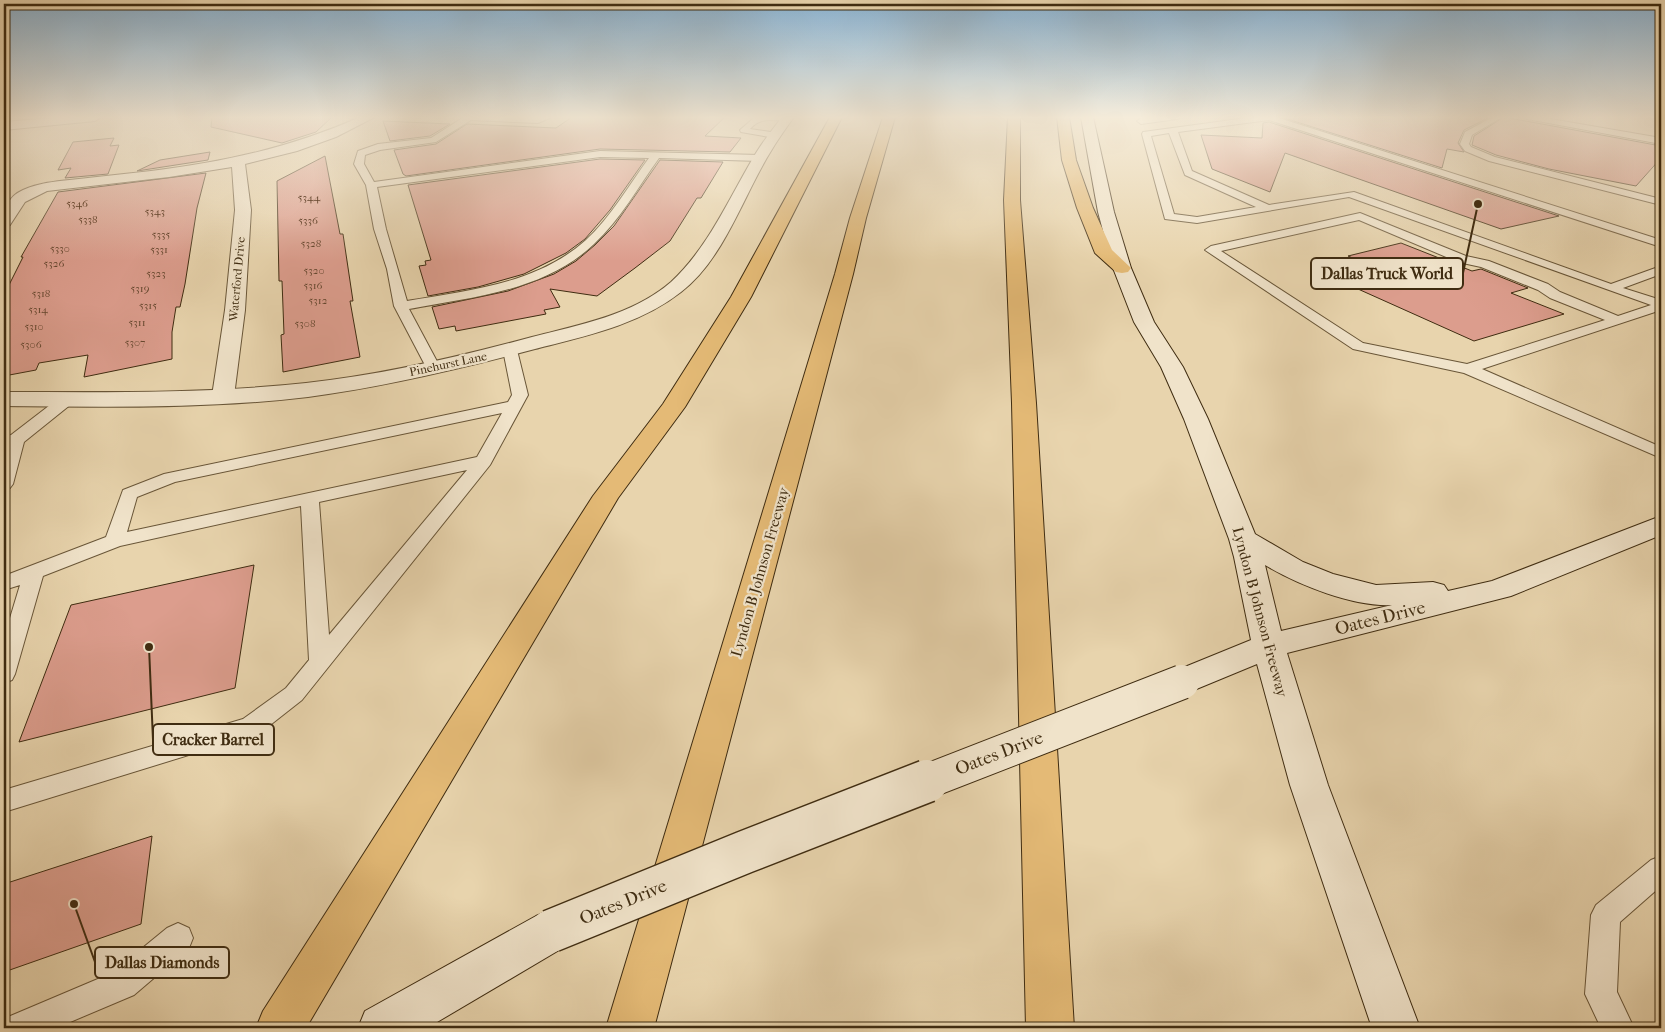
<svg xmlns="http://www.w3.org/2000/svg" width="1665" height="1032" font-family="'IM FELL French Canon',serif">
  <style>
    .building { fill: #dc9d8d; stroke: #3f2c11 }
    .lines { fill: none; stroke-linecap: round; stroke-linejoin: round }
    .service-casing { stroke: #695638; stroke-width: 2 }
    .minor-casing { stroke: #695638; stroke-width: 2 }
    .tertiary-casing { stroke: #695638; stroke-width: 2 }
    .secondary-casing { stroke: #3f2c11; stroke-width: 2 }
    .motorway-casing { stroke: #3f2c11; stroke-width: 2 }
    .service { fill: #f0e3ca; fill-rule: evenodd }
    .minor { fill: #f0e3ca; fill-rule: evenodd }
    .tertiary { fill: #f0e3ca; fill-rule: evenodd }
    .secondary { fill: #f0e3ca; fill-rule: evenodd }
    .motorway { fill: #e4ba76; fill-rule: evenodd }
    .secondary-bridge-far1-casing { stroke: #3f2c11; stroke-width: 36; stroke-linecap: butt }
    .secondary-bridge-casing { stroke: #3f2c11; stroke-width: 45; stroke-linecap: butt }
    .secondary-bridge-far1 { stroke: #f0e3ca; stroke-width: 34 }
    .secondary-bridge { stroke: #f0e3ca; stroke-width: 42 }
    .labels { text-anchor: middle; stroke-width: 4.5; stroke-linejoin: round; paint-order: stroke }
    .far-number-label { font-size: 11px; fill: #664830 }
    .far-street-label { font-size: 12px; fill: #3f2c11; stroke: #f0e3ca }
    .street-label { font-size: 15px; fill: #3f2c11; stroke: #f0e3ca }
    .near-street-label { font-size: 18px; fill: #3f2c11; stroke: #f0e3ca }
    .leader { fill: none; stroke: #3f2c11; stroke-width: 2 }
    .callout-dot { fill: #3f2c11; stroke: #f0e3ca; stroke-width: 2 }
    .callout { fill: #f0e3ca; stroke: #3f2c11; stroke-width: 2 }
    .callout-label { font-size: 16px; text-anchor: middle; font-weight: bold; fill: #3f2c11 }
  </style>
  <rect width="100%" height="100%" fill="#e8d4ad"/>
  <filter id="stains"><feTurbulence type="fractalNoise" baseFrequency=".004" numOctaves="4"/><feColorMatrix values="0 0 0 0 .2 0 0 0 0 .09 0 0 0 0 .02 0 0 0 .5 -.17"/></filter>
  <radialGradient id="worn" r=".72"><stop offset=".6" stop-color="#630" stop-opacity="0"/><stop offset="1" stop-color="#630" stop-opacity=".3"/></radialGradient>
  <path class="building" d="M212 117H332L316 132 282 143 211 127Z
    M572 117H725L705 136 741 138 730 152 600 149 406 176 403 174 394 150 436 144 467 124 556 128Z
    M1281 117H1490L1464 130 1458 143 1464 152 1447 149 1442 168Z
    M1504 117 1661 146V158L1636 186 1549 169 1496 155 1472 145 1474 136Z
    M383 121 450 124 430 136 390 141Z
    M1269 122 1559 216 1501 229 1285 153 1270 192 1212 169 1201 135 1262 138 1263 123Z
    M114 138 110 146 119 145 108 174 65 178 71 168 58 170 73 142Z
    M210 152 208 160 137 171 160 160Z
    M325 156 340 234H343L353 301H350L360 357 283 372 281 335 284 334 282 281H279L277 181Z
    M600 159 645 160 610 210 585 239 566 253 524 274 478 287 428 296 419 266 426 265 425 261 431 260 408 185Z
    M660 160 723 162 701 198H697L670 241 635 268 597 296 550 289 560 307 544 310 546 314 456 331 455 326 439 329 432 307 508 291 554 274 576 261 595 245 614 226Z
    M206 173 197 208 185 284 180 307H176L172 332V359L84 377 88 355 39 363 36 370 4 376V295L23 257H21L58 192Z
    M1401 243 1472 271 1481 269 1528 288 1511 293 1564 314 1474 341 1329 276 1372 266 1348 256Z
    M254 565 235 688 19 742 71 605Z
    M152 836 141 924 4 972V884Z"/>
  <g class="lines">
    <defs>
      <path id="service" d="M464 117H552L538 123 471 120 436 142 380 150 365 155 364 164 374 182 600 151 760 155 765 158 760 161 659 158C638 187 620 220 594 244 545 291 473 297 409 309L440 367 438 370H428L426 367 394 306 387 269 374 229 366 185 354 164 358 151 378 144 431 138ZM600 157 649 158C629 185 611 217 586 240 537 284 470 290 407 301L386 229 377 187Z
        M755 117H791C778 126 765 112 750 129L778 133 779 135 775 138 741 132 740 130Z
        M1158 117H1181L1177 119 1141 124 1137 121 1141 118Z
        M1254 117H1276L1661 240V247L1269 120 1178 132 1192 171 1269 205 1354 192 1611 284 1661 266V274L1623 288 1661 300V310L1482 369 1661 447V458L1464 373 1353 349 1205 250 1211 246 1360 213 1466 256 1489 261 1548 284 1560 292 1618 316 1651 305 1349 197 1197 223 1165 219 1142 134 1143 132ZM1169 133 1185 175 1256 207 1197 217 1174 214 1151 136ZM1359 220 1458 262 1481 267 1538 290 1550 298 1605 320 1467 364 1363 343 1221 251Z
        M1493 117H1502L1472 135 1469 144 1471 147 1495 157 1661 199V205L1489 161 1465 151 1460 144 1465 132Z
        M1523 117H1539L1661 138V144L1527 119Z
        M510 346 515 347 517 350 528 395 490 465 302 700 260 733 4 812V790L243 719 286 688 309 660 301 506 120 546 43 576 15 674 12 680 4 683V638L20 585 4 590V576L106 537 123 490 164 474 508 402 512 395 503 350 505 347ZM502 413 477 457 127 532 137 497 175 482ZM467 470 329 635 319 502Z
        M69 393 75 395 77 398 75 401 24 442 13 484 10 488 4 489V454L6 446H4V436L11 435 63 395Z
        M1661 856V886L1620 922 1617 992 1634 1028H1601L1585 994 1591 915 1596 905 1651 860Z
        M178 923 189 928 193 938 189 948 134 995 56 1028H4L8 1017 112 973 167 928Z"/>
      <path id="minor" d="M62 117H101L95 121 4 130V122Z
        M360 117H375L336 137 297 151 245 164 251 210 245 310 234 396 231 401 223 403 215 401 212 396 225 310 235 210 232 167 169 177 47 191 25 202 10 225 4 227C4 210 7 197 23 190 41 182 60 181 79 179 103 176 127 174 151 171 224 162 293 147 360 117Z"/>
      <path id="tertiary" d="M782 117H794C786 128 778 139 771 151 743 196 724 259 681 292 639 325 586 336 535 349 460 369 384 387 308 397 207 409 105 407 4 406V392C105 392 205 394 306 383 382 375 458 357 532 337 579 325 633 315 671 282 709 247 730 196 756 153 764 140 773 129 782 117Z"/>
      <path id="secondary" d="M1081 117H1093L1114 212 1131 268 1154 322 1183 367 1208 419 1255 534 1303 562 1333 574 1376 585 1433 582 1444 585 1448 591 1492 581 1661 516V535L1511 596 1287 653 1328 785 1420 1028H1372L1290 785 1257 664 1182 695 1170 691 1165 682 1170 673 1251 640 1234 557 1229 539 1184 419 1161 367 1134 322 1113 268 1098 212ZM1265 565C1298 585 1354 607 1392 605L1281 631Z
        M551 910 566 916 573 931 566 946 427 1028H358L365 1011 536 916Z"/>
      <path id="motorway" d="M830 117H842L751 297 685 407 618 498 306 1028H256L263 1011 593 496 663 404 731 297Z
        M883 117H895L866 218 853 274 654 1028H606L835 274 850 218Z
        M1008 117H1020V200L1036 403 1074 1028H1026L1012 403 1004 200Z
        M1057 117H1069L1076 160 1093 208 1112 250 1131 268 1128 272 1122 273 1116 272 1095 253 1077 208 1062 160Z"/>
    </defs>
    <use href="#service" class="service-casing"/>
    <use href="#minor" class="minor-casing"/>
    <use href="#tertiary" class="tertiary-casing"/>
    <use href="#secondary" class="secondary-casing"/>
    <use href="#motorway" class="motorway-casing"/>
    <use href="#service" class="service"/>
    <use href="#minor" class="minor"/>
    <use href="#tertiary" class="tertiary"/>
    <use href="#secondary" class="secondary"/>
    <use href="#motorway" class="motorway"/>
    <defs>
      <path id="secondary-bridge-far1" d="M923 783 1182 682"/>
      <path id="secondary-bridge" d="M551 931 745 852 927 781"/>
    </defs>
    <use href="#secondary-bridge-far1" class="secondary-bridge-far1-casing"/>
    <use href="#secondary-bridge" class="secondary-bridge-casing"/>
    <use href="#secondary-bridge-far1" class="secondary-bridge-far1"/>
    <use href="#secondary-bridge" class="secondary-bridge"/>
  </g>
  <linearGradient id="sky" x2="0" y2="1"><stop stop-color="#8ab4d4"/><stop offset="0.45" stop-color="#f5ecda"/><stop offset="1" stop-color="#f5ecda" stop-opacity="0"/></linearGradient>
  <rect width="1665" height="261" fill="url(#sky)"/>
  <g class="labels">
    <g class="far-number-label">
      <text x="309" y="201">5344</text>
      <text x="77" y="207">5346</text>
      <text x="155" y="215">5343</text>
      <text x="88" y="223">5338</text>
      <text x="308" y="224">5336</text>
      <text x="161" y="238">5335</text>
      <text x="311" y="247">5328</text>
      <text x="60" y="252">5330</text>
      <text x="159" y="253">5331</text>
      <text x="54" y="267">5326</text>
      <text x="314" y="274">5320</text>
      <text x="156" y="277">5323</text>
      <text x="313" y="289">5316</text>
      <text x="140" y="292">5319</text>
      <text x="41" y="297">5318</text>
      <text x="318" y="304">5312</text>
      <text x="148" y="309">5315</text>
      <text x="38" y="313">5314</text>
      <text x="137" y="326">5311</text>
      <text x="305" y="327">5308</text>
      <text x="34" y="330">5310</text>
      <text x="135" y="346">5307</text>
      <text x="31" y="348">5306</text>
    </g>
    <g class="far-street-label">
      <text transform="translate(237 279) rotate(-85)" y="4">Waterford Drive</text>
      <text transform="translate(448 364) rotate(-12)" y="4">Pinehurst Lane</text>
    </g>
    <g class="street-label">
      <text transform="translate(760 572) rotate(-74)" y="5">Lyndon B Johnson Freeway</text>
      <text transform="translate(1260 612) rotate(75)" y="5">Lyndon B Johnson Freeway</text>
    </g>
    <g class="near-street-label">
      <text transform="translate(1380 618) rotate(-14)" y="6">Oates Drive</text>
      <text transform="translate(999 753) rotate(-21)" y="6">Oates Drive</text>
      <text transform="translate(623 902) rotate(-22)" y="6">Oates Drive</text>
    </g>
  </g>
  <path class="leader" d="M1478 204L1463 273M149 647L153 740M74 904L95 962"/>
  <g class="callout-dot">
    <circle cx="1478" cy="204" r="5"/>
    <circle cx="149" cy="647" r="5"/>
    <circle cx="74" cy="904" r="5"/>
  </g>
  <g class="callout">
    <rect x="1311" y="258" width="152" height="31" rx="5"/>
    <rect x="153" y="724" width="121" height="31" rx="5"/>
    <rect x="95" y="947" width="134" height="31" rx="5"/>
  </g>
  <g class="callout-label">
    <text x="1387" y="279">Dallas Truck World</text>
    <text x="213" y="745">Cracker Barrel</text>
    <text x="162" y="968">Dallas Diamonds</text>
  </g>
  <rect width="1665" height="1032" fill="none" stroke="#e8d4ad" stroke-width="20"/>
  <rect x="5" y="5" width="1655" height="1022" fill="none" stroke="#3f2c11" stroke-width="2.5"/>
  <rect x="10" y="10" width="1645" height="1012" fill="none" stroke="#3f2c11"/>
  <rect width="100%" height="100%" filter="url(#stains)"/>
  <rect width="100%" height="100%" fill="url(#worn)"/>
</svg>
